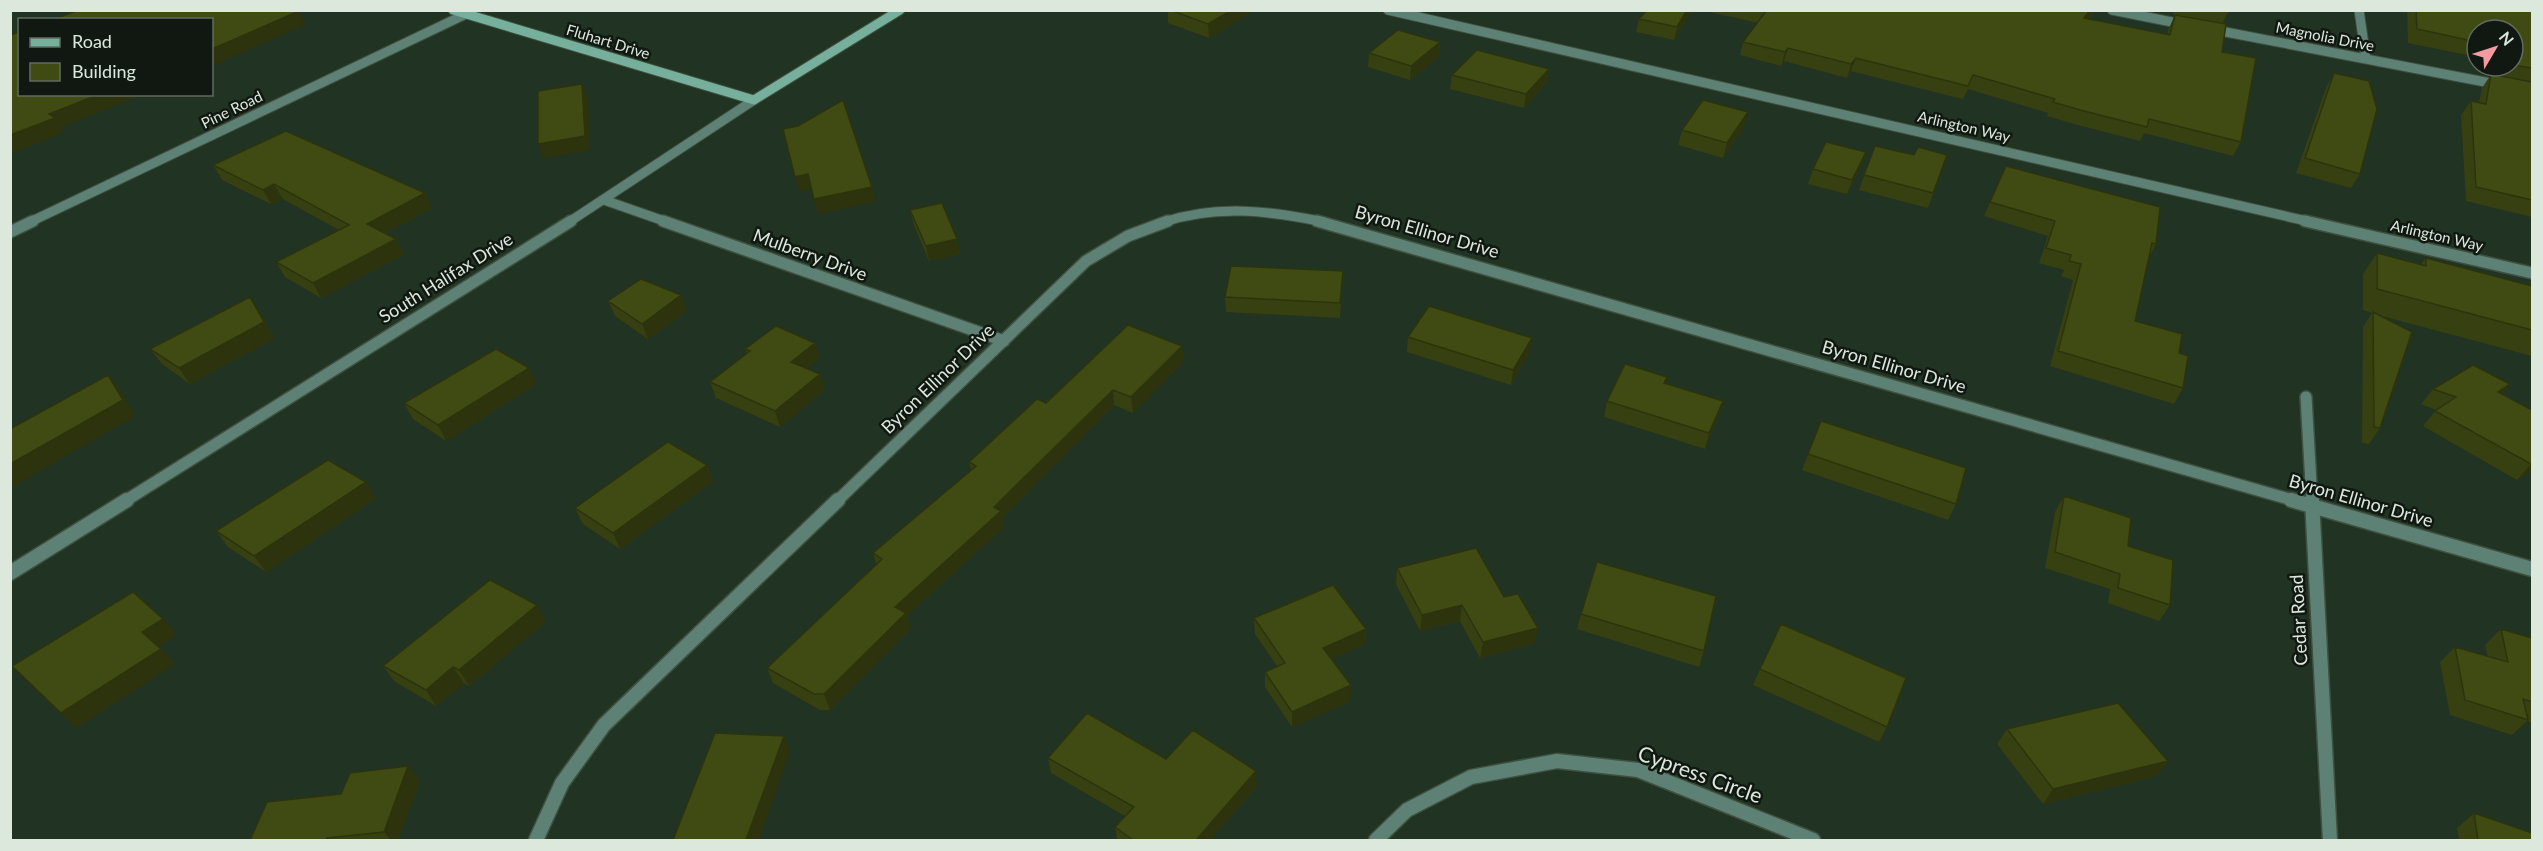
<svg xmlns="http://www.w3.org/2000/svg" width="2543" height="851" font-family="Lato,sans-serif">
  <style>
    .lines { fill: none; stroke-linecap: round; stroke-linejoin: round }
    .street-far2-casing { stroke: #3f5040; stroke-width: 11 }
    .street-far1-casing { stroke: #3f5040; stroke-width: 14 }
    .street-casing { stroke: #3f5040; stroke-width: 17 }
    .secondary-casing { stroke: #3f5040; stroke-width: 11 }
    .street-far2 { stroke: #5e8175; stroke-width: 9 }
    .street-far1 { stroke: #5e8175; stroke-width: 11 }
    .street { stroke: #5e8175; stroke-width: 14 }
    .secondary { stroke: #76b09d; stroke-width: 9 }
    .wall { fill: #374010 }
    .shaded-wall { fill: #2d340d }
    .building { fill: #404b13; stroke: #2d340d; stroke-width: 1.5 }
    .labels { text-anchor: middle; stroke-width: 5; stroke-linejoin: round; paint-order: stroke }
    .far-street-label { font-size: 15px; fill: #dce8dc; stroke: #101811 }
    .street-label { font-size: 18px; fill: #dce8dc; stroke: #101811 }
    .near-street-label { font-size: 21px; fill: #dce8dc; stroke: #101811 }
  </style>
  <rect width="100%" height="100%" fill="#213322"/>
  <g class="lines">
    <defs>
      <path id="street-far2" d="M1388 10 2311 222
        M2112 10 2187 25
        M2359 10 2366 59
        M2210 29 2532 91
        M604 200 667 222
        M30 222 466 14
        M569 222 754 100
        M1164 222C1218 204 1270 211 1324 222"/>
      <path id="street-far1" d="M663 221 1004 341
        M1317 221 2296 501
        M2305 221 2532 273
        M10 232 33 221
        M2306 397 2312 501
        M125 501 571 221
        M837 501 1086 261 1128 236 1168 221"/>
      <path id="street" d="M2291 500 2532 569
        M2312 500 2330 840
        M10 573 127 500
        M536 840 562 783 604 725 838 500
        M1376 840 1407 810 1471 777 1557 761 1638 770 1813 840"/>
      <path id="secondary" d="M453 10 754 100 900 10"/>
    </defs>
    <use href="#street-far2" class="street-far2-casing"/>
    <use href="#street-far1" class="street-far1-casing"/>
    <use href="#street" class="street-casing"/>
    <use href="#secondary" class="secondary-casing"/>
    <use href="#street-far2" class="street-far2"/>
    <use href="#street-far1" class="street-far1"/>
    <use href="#street" class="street"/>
    <use href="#secondary" class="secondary"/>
  </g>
  <path class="wall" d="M1168 10H1250V13L1209 38 1168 23Z
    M1692 10 1674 40 1636 32 1639 19Z
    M1701 10H2095L2089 19 2167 35 2169 28 2175 15H2173L2174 10H2229L2222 24V52L2241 142 2233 156 2144 133 2140 141 2074 124 2047 116 2048 113 1968 89 1963 99 1851 71 1847 78 1784 61 1781 66 1740 55 1743 42 1758 23Z
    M2407 10H2532V217L2466 201 2461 115 2471 101 2479 102 2482 88 2490 76 2485 75 2487 66H2513V30H2477V57L2408 43Z
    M1440 42 1439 56 1410 80 1368 67 1369 53Z
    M1549 69 1546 83 1524 108 1450 89 1452 75Z
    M2334 73 2360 174 2351 188 2296 173 2326 88Z
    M1744 127 1723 158 1678 145 1682 130Z
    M1875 146 1914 155H1947L1928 208 1859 190Z
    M1866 152 1861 166 1847 194 1808 184 1813 169Z
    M213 165 432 208 385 233 396 239 404 254 321 298 285 277 276 262 339 230 283 199 271 204 222 180Z
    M1990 202 2156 244 2148 259 2135 321 2179 353 2183 388 2174 404 2050 366 2073 280 2061 276 2064 270 2039 263 2048 236 1984 216Z
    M910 210 957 239 960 254 929 261 914 225Z
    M2377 253 2421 264 2426 258 2532 286V356L2378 315 2380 428 2369 444 2362 443 2363 327 2372 313 2363 310V274Z
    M1343 271 1340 318 1226 312 1225 297Z
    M250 297 260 312 274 338 190 384 162 364 150 349Z
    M608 301 687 311 648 339 615 316Z
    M1408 337 1529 353 1511 385 1407 352Z
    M1182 346 1183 362 1133 413 1114 405 1002 518 1004 527 907 615 911 628 830 710H820L773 683 767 668 876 564 873 553 971 470 969 462 1046 403Z
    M745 349 820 358 807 368 825 389 780 427 716 398 710 382 747 354Z
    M536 384 446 441 413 419 404 403Z
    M2510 384 2502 394 2532 410V470L2517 480 2423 426 2436 410 2421 404 2433 389Z
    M1607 401H1723L1718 416 1705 449 1604 417Z
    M1821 421 1956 504 1948 520 1802 470Z
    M707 465 713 481 620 549 583 524 575 508Z
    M2064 496 2128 546 2170 605 2159 621 2108 603 2110 589 2045 568 2055 512Z
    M376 498 266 572 228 547 216 531Z
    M1397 568 1504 597 1535 643 1480 658 1460 621 1420 631 1396 584Z
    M1581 614 1704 651 1699 667 1577 629Z
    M1254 618 1366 629 1365 644 1331 659 1350 701 1292 727 1265 687V672L1277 666 1255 634Z
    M546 621 469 686 464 683 436 706 394 681 383 666Z
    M2501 629 2532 638V723L2527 721 2512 735 2450 715 2440 662 2455 647 2488 657 2485 645Z
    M1760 669 1887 727 1879 742 1753 685Z
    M2007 729 2168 761 2156 776 2043 804 1997 744Z
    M1048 758 1166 759 1257 786 1210 840H1117L1115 827 1125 816 1051 773Z
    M420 781 398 840H250L341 794Z
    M2474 813 2532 840H2459L2457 828Z"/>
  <path class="shaded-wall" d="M1232 10H1250V13L1209 38 1208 24Z
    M1687 10H1692L1674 40 1677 27Z
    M2090 10H2095L2079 31 2084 18Z
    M299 11 306 24 212 66V49Z
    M1440 42 1439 56 1410 80 1411 66Z
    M1788 48 1784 61 1781 66 1785 52Z
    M1856 58 1851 71 1847 78 1851 64Z
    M1549 69 1546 83 1524 108 1526 94Z
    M582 84 588 98 590 150 544 158 538 144Z
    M100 94H145L61 127 64 132 10 154V135L49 114Z
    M1748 112 1744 127 1723 158 1727 143Z
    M1866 152 1861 166 1847 194 1852 180Z
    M808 174 812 189 799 191 795 177Z
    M274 184 283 199 271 204 263 190Z
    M872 187 875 202 818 214 814 199Z
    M425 193 432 208 375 238 367 224Z
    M396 239 404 254 321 298 313 283Z
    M957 239 960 254 929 261 926 246Z
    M681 295 687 311 648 339 642 324Z
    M250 297 260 312 274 338 190 384 179 368Z
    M1532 338 1529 353 1511 385 1513 370Z
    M815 343 820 358 796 377 791 362Z
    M1182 346 1183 362 1133 413 1131 397Z
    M529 368 536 384 446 441 438 425Z
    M820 374 825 389 780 427 775 411Z
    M108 375 120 390 135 416 10 488V464Z
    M2510 384 2497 400 2498 392Z
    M1113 390 1114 405 1002 518 1004 527 907 615 911 628 830 710 824 694 895 607Z
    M1723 401 1718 416 1705 449 1709 433Z
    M2532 463V470L2517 480 2531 464Z
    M707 465 713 481 620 549 613 533Z
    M366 482 376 498 266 572 254 556Z
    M537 605 546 621 469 686 459 670Z
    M1462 605 1460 621 1420 631 1422 615Z
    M163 619 177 634 156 648 142 632Z
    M1538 628 1535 643 1480 658 1483 642Z
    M1366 629 1365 644 1322 663 1323 648Z
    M161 649 175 664 76 728 61 713Z
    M453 667 464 683 436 706 426 690Z
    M1351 685 1350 701 1292 727V712Z
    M784 736 790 751 759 840H746Z
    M2168 761 2156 776 2043 804 2053 789Z
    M408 766 420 781 398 840H391L384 832Z
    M1256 771 1257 786 1210 840H1196Z"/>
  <path class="building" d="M78 10H299V11L212 49V20H53Z
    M1170 10H1232L1208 24Z
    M1647 10H1687L1677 27 1639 19Z
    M1765 10H2090L2084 18 2170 35 2175 15 2226 24 2222 52 2256 58 2241 142 2149 119 2147 127 2080 110 2053 102 2055 99 1973 75 1968 86 1856 58 1851 64 1788 48 1785 52 1743 42 1766 11Z
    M2416 10H2532V68L2513 65V30H2477V42L2417 29Z
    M1398 30 1440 42 1411 66 1369 53Z
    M20 32V94H100L49 114 55 118 10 135V35Z
    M1477 50 1549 69 1526 94 1452 75Z
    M2334 73 2369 81 2377 109 2360 174 2305 158Z
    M2491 74 2532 82V200L2476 187 2471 101 2486 104Z
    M582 84 585 136 538 144V91Z
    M843 100 872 187 814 199 808 174 795 177 783 129 798 126Z
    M1703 100 1748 112 1727 143 1682 130Z
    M286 131 425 193 367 224 396 239 313 283 276 262 349 225 274 184 263 190 213 165Z
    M1826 142 1866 152 1852 180 1813 169Z
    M1875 146 1914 155 1918 147 1947 155 1933 193 1864 175Z
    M2006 166 2160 207 2156 244 2152 243 2135 321 2182 334 2179 353 2188 356 2183 388 2058 351 2081 264 2069 261 2071 255 2046 248 2055 221 1990 202Z
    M942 203 957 239 926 246 910 210Z
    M2377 253 2426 266V258L2532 286V330L2377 289Z
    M1231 266 1343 271 1340 303 1225 297Z
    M641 279 681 295 642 324 608 301Z
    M250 297 264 322 179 368 150 349Z
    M1429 306 1532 338 1513 370 1408 337Z
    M2373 312 2412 332 2380 428 2374 427Z
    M1128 325 1182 346 1131 397 1113 390 994 507 1001 511 895 607 906 613 824 694H814L767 668 882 559 873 553 976 466 969 462 1037 399 1046 403Z
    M776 326 815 343 791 362 820 374 775 411 710 382 750 351 745 349Z
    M496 349 529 368 438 425 404 403Z
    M1625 364 1667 377 1664 383 1723 401 1709 433 1607 401Z
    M2473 365 2510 384 2498 392 2532 410V463L2531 464 2435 411 2456 397 2433 389Z
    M108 375 123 400 10 464V429Z
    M1821 421 1966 468 1956 504 1808 454Z
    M668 442 707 465 613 533 575 508Z
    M328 460 366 482 254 556 216 531Z
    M2064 496 2131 518 2128 546 2173 560 2170 605 2118 588 2120 574 2055 552Z
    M1476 548 1504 597 1518 594 1538 628 1483 642 1462 605 1422 615 1397 568Z
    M1597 562 1716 596 1704 651 1581 614Z
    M490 580 537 605 459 670 453 667 426 690 383 666Z
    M1333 585 1366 629 1323 648 1351 685 1292 712 1265 672 1285 663 1254 618Z
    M133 592 163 619 142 632 161 649 61 713 12 666Z
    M1781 624 1906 678 1887 727 1760 669Z
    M2501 629 2532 638V702L2523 699 2528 720 2465 700 2455 647 2508 662Z
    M2118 703 2168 761 2053 789 2007 729Z
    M1087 713 1166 759 1193 730 1256 771 1196 840H1133L1115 827 1134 807 1048 758Z
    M715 733 784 736 746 840H673Z
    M408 766 384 832 327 838 326 840H250L267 802 341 794 350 773Z
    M2474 813 2532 833V840H2478Z"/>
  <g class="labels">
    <g class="far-street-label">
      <text transform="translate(2325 37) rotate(11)" y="5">Magnolia Drive</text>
      <text transform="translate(608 42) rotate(17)" y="5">Fluhart Drive</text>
      <text transform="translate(232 110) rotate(-26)" y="5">Pine Road</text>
      <text transform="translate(1964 127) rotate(13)" y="5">Arlington Way</text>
      <text transform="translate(2437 236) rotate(13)" y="5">Arlington Way</text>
    </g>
    <g class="street-label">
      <text transform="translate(1427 232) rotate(16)" y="6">Byron Ellinor Drive</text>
      <text transform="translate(810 255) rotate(20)" y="6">Mulberry Drive</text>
      <text transform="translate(446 278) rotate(-32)" y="6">South Halifax Drive</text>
      <text transform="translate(1894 367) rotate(16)" y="6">Byron Ellinor Drive</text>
      <text transform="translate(938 379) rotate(-44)" y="6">Byron Ellinor Drive</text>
      <text transform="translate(2361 501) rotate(16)" y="6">Byron Ellinor Drive</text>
      <text transform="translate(2299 620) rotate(-93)" y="6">Cedar Road</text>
    </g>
    <g class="near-street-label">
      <text transform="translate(1700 775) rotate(20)" y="7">Cypress Circle</text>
    </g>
  </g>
  <rect width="2543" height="851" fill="none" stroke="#dce8dc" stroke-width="24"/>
  <rect x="18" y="18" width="195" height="78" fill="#101811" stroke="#626b62" stroke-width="1.5"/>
  <rect x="30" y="38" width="30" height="9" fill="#76b09d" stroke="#626b62" stroke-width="1.5"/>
  <text x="72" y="48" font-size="18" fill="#dce8dc">Road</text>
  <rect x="30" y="63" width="30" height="18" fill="#404b13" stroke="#626b62" stroke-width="1.5"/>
  <text x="72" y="78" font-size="18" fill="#dce8dc">Building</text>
  <g transform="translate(2495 48) rotate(51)"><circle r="28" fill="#101811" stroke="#626b62" stroke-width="1.5"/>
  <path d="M0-4.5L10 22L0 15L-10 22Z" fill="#f49aa1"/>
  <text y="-9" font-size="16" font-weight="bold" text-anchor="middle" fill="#dce8dc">N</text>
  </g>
</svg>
